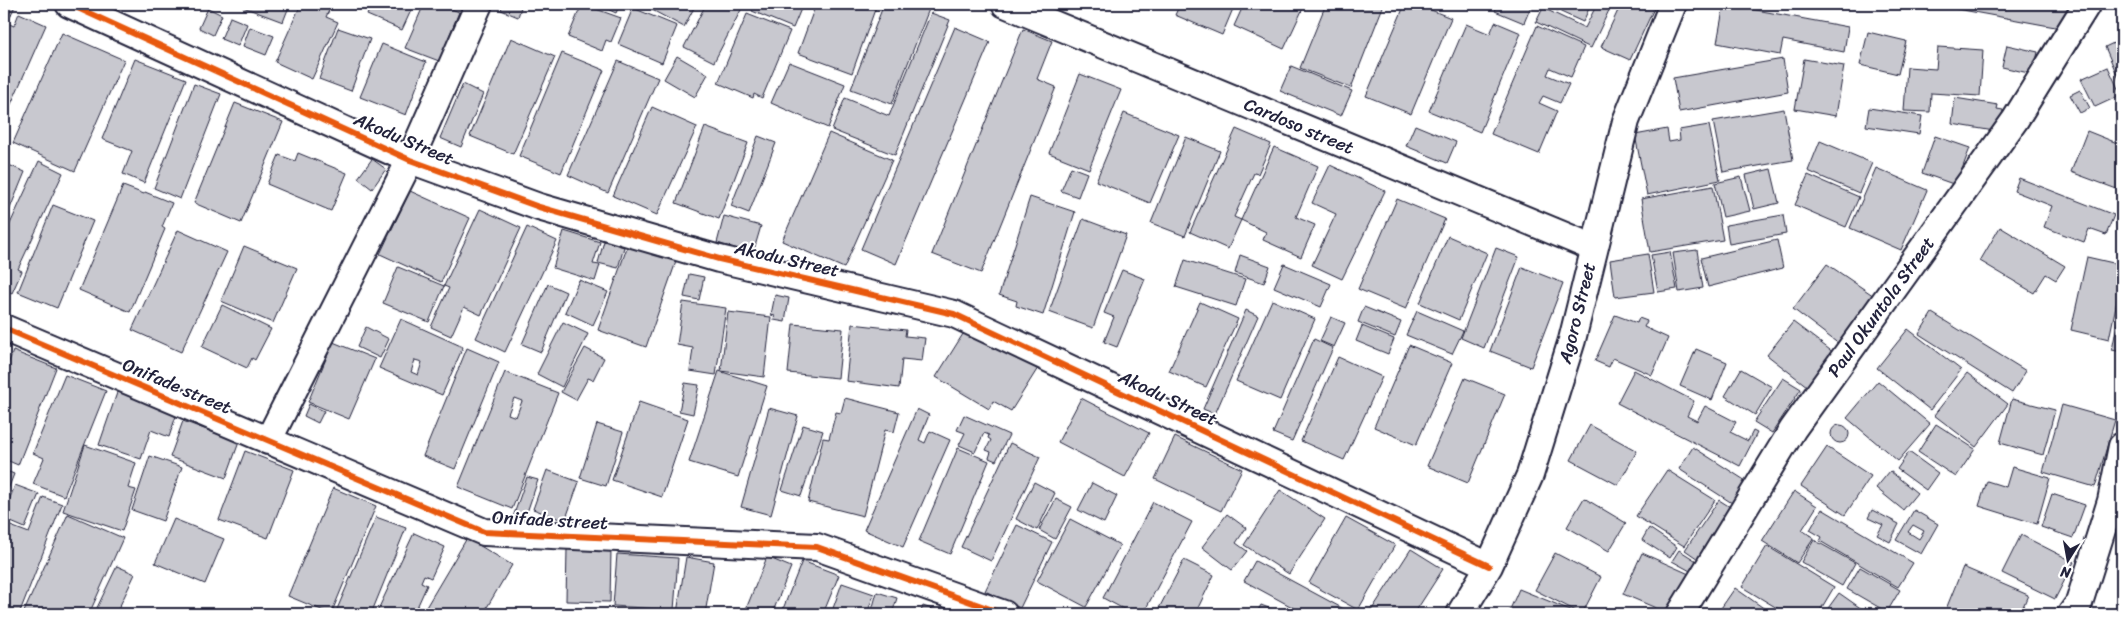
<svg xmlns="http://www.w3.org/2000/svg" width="2126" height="618" font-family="Sriracha,sans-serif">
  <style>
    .building { fill: #c8c8cf; stroke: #22223b; fill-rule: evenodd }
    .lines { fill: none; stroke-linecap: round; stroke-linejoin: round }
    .street-casing { stroke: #22223b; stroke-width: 30 }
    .street { stroke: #fff; stroke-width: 26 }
    .cycleway-casing { stroke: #fff; stroke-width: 9 }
    .cycleway { stroke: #e8590c; stroke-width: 6 }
    .labels { text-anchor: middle; stroke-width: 4; stroke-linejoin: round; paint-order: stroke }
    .street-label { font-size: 18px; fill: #22223b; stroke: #fff }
  </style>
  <rect width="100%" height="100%" fill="#fff"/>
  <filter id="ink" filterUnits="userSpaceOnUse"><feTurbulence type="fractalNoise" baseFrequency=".02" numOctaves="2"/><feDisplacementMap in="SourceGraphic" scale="10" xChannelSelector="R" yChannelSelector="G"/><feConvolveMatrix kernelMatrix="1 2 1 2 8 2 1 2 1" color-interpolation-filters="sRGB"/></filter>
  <g filter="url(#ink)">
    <path class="building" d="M4 4H16L7 23 14 26 19 13 46 25 4 120Z
      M235 4H290L283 22Z
      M301 4H332L326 17 338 22 312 79 275 62Z
      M372 4H414L402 30 367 15Z
      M424 4H439L459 12 439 61 405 48Z
      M503 4H522L518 17 501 10Z
      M582 4 621 18 611 42 606 40 602 51 568 37Z
      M596 4H620L616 13Z
      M641 4H696L684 27Z
      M706 4H744L714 62 684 47Z
      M755 4H803L793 28 752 11Z
      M816 4H877L852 73 798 53Z
      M884 4H931L892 104 851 89Z
      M1180 4H1235L1222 35 1175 15Z
      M1244 4H1305L1284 49 1234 26Z
      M1326 4H1384L1351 88 1300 68Z
      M1405 4H1416L1451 18 1411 114 1366 96Z
      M1475 4H1491L1488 9Z
      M1498 4H1532L1524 23 1495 11Z
      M1543 4H1591L1583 22Z
      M1597 4H1612L1591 48 1536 22 1543 8 1585 28Z
      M1621 4H1656L1630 60 1601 47Z
      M1724 4 1848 27 1844 52 1783 40 1780 55 1717 43Z
      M1930 4H2071L2066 29Z
      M208 8 222 15 213 35 199 28Z
      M633 8 677 26 662 63 618 44Z
      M931 13 950 20 895 155 832 130 845 98 889 116Z
      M747 14 790 31 762 98 754 94 753 98 718 83Z
      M230 17 247 24 238 46 221 39Z
      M1495 22 1521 33 1480 132 1429 111 1466 24 1490 34Z
      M1537 26 1584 47 1571 77 1550 68 1547 75 1569 84 1560 103 1543 96 1539 103 1557 111 1539 154 1491 134Z
      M250 27 274 36 266 55 243 46Z
      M955 27 990 42 896 264 861 249Z
      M338 28 370 39 351 91 319 79Z
      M1023 29 1052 41 1037 79 1056 87 981 273 932 254Z
      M1868 32 1906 41 1898 74 1860 65Z
      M62 33 124 60 75 171 13 143Z
      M511 38 555 57 513 154 470 136Z
      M2122 39V86L2105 47Z
      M382 44 426 62 406 115 360 97Z
      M2007 45 2038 52 2033 74 2002 67Z
      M1938 47 1983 50 1980 96 1931 93 1930 112 1904 111 1907 67 1936 69Z
      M562 53 604 70 561 173 519 156Z
      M677 56 708 74 695 97 664 79Z
      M135 59 186 79 144 183 123 174 132 151 102 139Z
      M1783 59 1788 92 1679 112 1673 78Z
      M1804 59 1844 66 1836 116 1795 109Z
      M618 61 658 78 608 193 568 175Z
      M789 62 845 84 828 128 771 103Z
      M1291 66 1352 91 1341 116 1280 91Z
      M2108 67 2121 95 2095 107 2081 79Z
      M1080 74 1121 90 1089 169 1049 153Z
      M194 84 221 94 180 199 154 188Z
      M463 84 483 94 461 147 440 138Z
      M2080 90 2090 108 2080 113 2070 95Z
      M1955 98 1998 105 1997 109 2003 110 2000 132 1952 124Z
      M235 103 283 122 241 223 194 203Z
      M652 107 697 127 657 215 613 196Z
      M1869 108 1922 116 1919 134 1866 126Z
      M1784 109 1793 160 1723 172 1713 121Z
      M1124 113 1179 135 1150 203 1096 181Z
      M1415 125 1456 142 1447 163 1406 146Z
      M1709 125 1720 180 1647 195 1635 135 1667 129 1669 142 1680 140 1679 130Z
      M705 127 748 143 719 219 676 203Z
      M1236 129 1271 144 1258 174 1254 173 1234 217 1241 220 1228 249 1190 232Z
      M2087 131 2122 145V191L2071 172Z
      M829 133 892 160 844 268 782 241Z
      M758 136 776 143 749 213 731 206Z
      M1935 136 1970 148 1956 185 1922 173Z
      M1186 137 1220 151 1185 236 1151 223Z
      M1820 141 1872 163 1859 193 1808 171Z
      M1274 147 1318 166 1296 217 1315 225 1301 257 1263 240 1266 232 1241 220Z
      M298 153 347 173 331 211 267 184 279 155 295 161Z
      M372 159 386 169 372 189 358 178Z
      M39 161 63 173 18 269 22 271 12 293 4 289V237Z
      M4 163 25 172 4 223Z
      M1330 165 1385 191 1342 279 1312 265 1336 214 1312 203Z
      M1071 167 1087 173 1078 197 1061 191Z
      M1876 168 1927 190 1901 250 1850 228Z
      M1771 169 1779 203 1754 209 1746 175Z
      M1808 175 1859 197 1846 227 1795 205Z
      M1741 177 1750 211 1723 217 1715 183Z
      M2019 178 2114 215 2106 235 2089 229 2084 242 2044 227 2052 206 2014 191Z
      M123 186 144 194 145 192 172 203 162 227 165 229 130 312 79 290Z
      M1713 186 1723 240 1650 252 1641 199Z
      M410 191 470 218 441 282 380 254Z
      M1030 197 1075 212 1043 315 1016 306 1017 301 999 295Z
      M1397 199 1445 219 1406 309 1358 289Z
      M53 205 93 221 57 308 18 292Z
      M480 209 521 228 481 315 464 307 451 336 431 327 449 288 444 286Z
      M1783 215 1786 234 1729 244 1726 225Z
      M724 216 761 226 753 253 717 243Z
      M1083 219 1126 235 1093 328 1049 312Z
      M527 227 557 241 505 352 476 338Z
      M2000 227 2065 266 2056 280 2046 274 2034 293 1980 261Z
      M178 230 227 252 181 352 132 330Z
      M564 231 600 242 593 264 600 265 595 281 553 268Z
      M1448 236 1487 253 1459 320 1420 303Z
      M630 239 678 256 646 347 598 330Z
      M1777 240 1783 268 1708 287 1701 258Z
      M604 241 624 247 618 268 598 263Z
      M244 246 297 268 273 323 221 301Z
      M1496 248 1519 257 1484 348 1461 338Z
      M1697 250 1703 288 1679 292 1673 253Z
      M1670 252 1677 289 1658 292 1651 255Z
      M1648 254 1654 292 1615 297 1610 260Z
      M1240 255 1270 266 1264 283 1235 273Z
      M2087 257 2122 265V277L2109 339 2071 330Z
      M1185 260 1245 279 1236 306 1176 287Z
      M1284 264 1331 284 1321 307 1274 287Z
      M1827 264 1880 300 1844 348 1793 309Z
      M398 267 444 286 429 322 383 303Z
      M1522 267 1563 283 1531 367 1490 351Z
      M1122 270 1145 279 1117 347 1104 342 1114 317 1104 313Z
      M689 274 704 277 699 300 684 297Z
      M579 280 608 292 593 325 565 312Z
      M548 284 566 292 541 352 522 344Z
      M775 295 789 298 785 322 774 320 775 316 771 315Z
      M2122 299V352L2112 350Z
      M1272 300 1315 319 1280 400 1236 381Z
      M683 302 726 308 716 375 690 371 693 348 677 345Z
      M1200 302 1238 319 1206 387 1169 371Z
      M222 305 271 329 255 360 252 358 247 368 202 347Z
      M1364 307 1401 322 1395 337 1358 322Z
      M1246 310 1258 316 1215 414 1203 409Z
      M1417 311 1463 331 1452 354 1406 335Z
      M728 312 771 317 764 377 721 371Z
      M1932 313 2026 371 2012 393 1919 334Z
      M1615 315 1637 323 1639 318 1647 321 1644 327 1668 338 1652 375 1613 358 1609 367 1595 361Z
      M1331 317 1345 323 1334 347 1320 341Z
      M401 319 463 347 442 395 379 368ZM415 360 422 362 418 375 411 372Z
      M563 322 588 334 562 387 537 374Z
      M1793 322 1838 356 1812 390 1767 355Z
      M793 324 843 329 838 378 788 373Z
      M852 324 906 330 905 336 925 338 922 361 902 359 899 388 846 381Z
      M968 326 1038 368 1011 411 993 401 989 409 936 377Z
      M1362 326 1394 339 1388 354 1356 341Z
      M366 327 389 339 380 358 357 347Z
      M1908 329 1961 370 1930 410 1877 368Z
      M1314 339 1333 348 1292 441 1273 433Z
      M333 342 375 359 349 419 308 402Z
      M1409 345 1452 363 1416 445 1374 427Z
      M467 348 499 362 455 469 423 456Z
      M585 348 604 358 593 380 588 378 576 400 561 392Z
      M1696 349 1727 362 1712 400 1680 386Z
      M13 351 56 368 18 465 4 459V375Z
      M1338 357 1382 377 1344 460 1301 441Z
      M1741 369 1772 387 1755 415 1725 396Z
      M1634 370 1694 401 1687 416 1697 421 1705 406 1736 422 1730 432 1748 441 1753 431 1757 433 1740 466 1617 403Z
      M719 371 767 386 738 477 689 462Z
      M505 372 558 393 512 509 458 487ZM514 398 522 401 516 417 508 414Z
      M1967 373 2008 404 1976 447 1934 415Z
      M65 375 106 391 64 496 33 484 44 458 33 453Z
      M1465 378 1505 394 1468 483 1427 466Z
      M1783 378 1801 389 1772 433 1754 422Z
      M1878 381 1930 424 1898 461 1847 418Z
      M685 383 699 385 693 414 679 411Z
      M119 387 179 407 169 437 151 430 141 459 99 445Z
      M845 398 899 412 894 432 885 430 863 516 808 502 823 438 829 439 836 412 841 413Z
      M1081 398 1149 433 1125 477 1058 442Z
      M2012 399 2055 410 2043 455 2000 443Z
      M639 402 688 419 662 497 612 480Z
      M309 404 324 411 318 423 304 416Z
      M2062 405 2115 420 2095 487 2043 472Z
      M769 408 798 416 771 515 741 507Z
      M917 409 929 415 919 440 925 443 930 431 950 440 903 547 864 530Z
      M964 415 1009 435 996 461 989 458 991 452 986 450 991 440 988 438 989 435 984 433 975 452 959 445 965 433 957 430Z
      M183 421 239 442 226 478 170 457Z
      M597 424 623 432 606 486 580 478Z
      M1936 424 1975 449 1956 477 1918 452Z
      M803 425 823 431 801 496 782 490Z
      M1590 425 1637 451 1618 485 1571 460Z
      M1831 434a9 9 0 1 1 18 0a9 9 0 1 1-18 0Z
      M1175 437 1242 469 1221 511 1155 479Z
      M1010 443 1040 457 991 561 961 547Z
      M85 445 136 463 128 488 136 490 122 531 63 511Z
      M1693 447 1746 481 1732 503 1679 469Z
      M1827 447 1871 476 1845 515 1801 486Z
      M958 448 989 461 950 554 919 541Z
      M245 451 294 470 268 538 219 520Z
      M1909 452 1938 473 1926 490 1897 469Z
      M150 456 182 467 163 521 132 510Z
      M2012 467 2050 478 2037 524 1979 506 1987 481 2006 487Z
      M4 470 14 474 4 500Z
      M547 470 579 482 565 521 533 509Z
      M1667 470 1715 500 1684 546 1636 516Z
      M1890 471 1917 493 1903 510 1876 488Z
      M527 477 538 480 523 524 512 520Z
      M1034 482 1055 493 1037 530 1016 519Z
      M1092 483 1117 496 1104 523 1078 510Z
      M15 485 39 494 25 528 4 519V513Z
      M333 488 376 506 331 614 288 596Z
      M1280 490 1325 519 1289 574 1244 545Z
      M1794 491 1817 506 1802 530 1814 538 1797 563 1762 541Z
      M2052 494 2085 505 2073 538 2041 527Z
      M43 497 62 504 19 614H4V534L8 525 29 533Z
      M1584 498 1626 523 1609 551 1567 527Z
      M1056 499 1072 507 1055 539 1039 530Z
      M1719 500 1735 510 1701 561 1685 550Z
      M1153 502 1192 522 1143 614H1133L1103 598Z
      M1822 509 1913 563 1898 587 1820 541 1822 537 1810 530Z
      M1872 510 1899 524 1890 542 1877 535 1883 525 1868 518Z
      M1914 510 1938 524 1921 554 1896 540ZM1913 525 1924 531 1919 539 1908 532Z
      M68 514 123 538 89 614H23Z
      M1227 514 1246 528 1236 543 1247 551 1232 570 1202 547Z
      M376 517 406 528 371 614H335Z
      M1346 518 1395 545 1358 610 1309 583Z
      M174 519 224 539 205 584 155 563Z
      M1070 519 1120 545 1086 607 1037 581Z
      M1017 525 1052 542 1020 608 985 591Z
      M1649 528 1677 547 1670 558 1642 540Z
      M414 533 445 547 431 578 424 575 421 582 427 585 414 614H376Z
      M2021 535 2074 562 2055 599 2002 573Z
      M467 538 512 565 483 614H422Z
      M1814 540 1855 563 1842 586 1801 562Z
      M1767 546 1834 587 1818 614H1787L1742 587Z
      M567 548 611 549 610 602 566 601Z
      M1411 549 1443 569 1414 614H1377L1371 611Z
      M1679 550 1698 562 1692 572 1672 561Z
      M1555 553 1601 577 1582 614 1535 590Z
      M1642 553 1689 574 1670 614 1623 594Z
      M617 554 678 558 674 610 613 606Z
      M686 557 714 562 705 614 677 613Z
      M767 557 791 567 772 614H744Z
      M1184 560 1214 575 1195 614H1156Z
      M802 561 839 575 823 614H781Z
      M1255 561 1353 614H1305L1244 581Z
      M117 566 135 574 116 614H94Z
      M1860 567 1900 590 1887 612 1847 589Z
      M1963 567 2028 595 2020 614H1944Z
      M842 583 874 594 867 614H831Z
      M1735 588 1772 614H1717Z
      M1519 589 1573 611 1571 614H1508Z
      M877 592 897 598 892 614H871Z
      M1839 593 1869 614H1830L1826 611Z
      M1261 605 1284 614H1256Z
      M923 606 946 614H920Z"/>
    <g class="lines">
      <defs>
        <path id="street" d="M69 4 410 160 539 207 719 259 954 314 1489 566
          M1005 4 1594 248
          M4 328 484 532 817 547 1004 614
          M268 441 410 160 479 4
          M1460 614 1489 566 1530 475 1572 340 1626 121 1673 4
          M1680 614 1793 429 2015 120 2087 4
          M2071 614 2079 603 2111 501 2122 446"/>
      </defs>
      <use href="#street" class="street-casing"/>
      <use href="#street" class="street"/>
      <defs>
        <path id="cycleway" d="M69 4 410 160 539 207 719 259 954 314 1489 566
          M4 328 484 532 817 547 1004 614"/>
      </defs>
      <use href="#cycleway" class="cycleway-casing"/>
      <use href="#cycleway" class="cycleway"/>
    </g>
  </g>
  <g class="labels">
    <g class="street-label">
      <text transform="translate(1299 126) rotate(23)" y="6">Cardoso street</text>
      <text transform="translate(404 139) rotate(23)" y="6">Akodu Street</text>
      <text transform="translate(787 259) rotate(13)" y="6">Akodu Street</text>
      <text transform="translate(1881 307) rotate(-54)" y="6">Paul Okuntola Street</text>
      <text transform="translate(1577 313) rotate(-76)" y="6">Agoro Street</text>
      <text transform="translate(177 386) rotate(23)" y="6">Onifade street</text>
      <text transform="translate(1168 398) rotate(25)" y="6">Akodu Street</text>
      <text transform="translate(550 520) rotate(3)" y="6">Onifade street</text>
    </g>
  </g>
  <rect width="2126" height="618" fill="none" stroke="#fff" stroke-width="20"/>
  <rect x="10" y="10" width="2106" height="598" fill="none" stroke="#22223b" stroke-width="2" filter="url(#ink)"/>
  <g transform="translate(2068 560) rotate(191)" stroke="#ffffff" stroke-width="4" paint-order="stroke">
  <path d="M0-4L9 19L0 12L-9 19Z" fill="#22223b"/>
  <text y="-8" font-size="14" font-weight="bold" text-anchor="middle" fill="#22223b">N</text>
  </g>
</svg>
